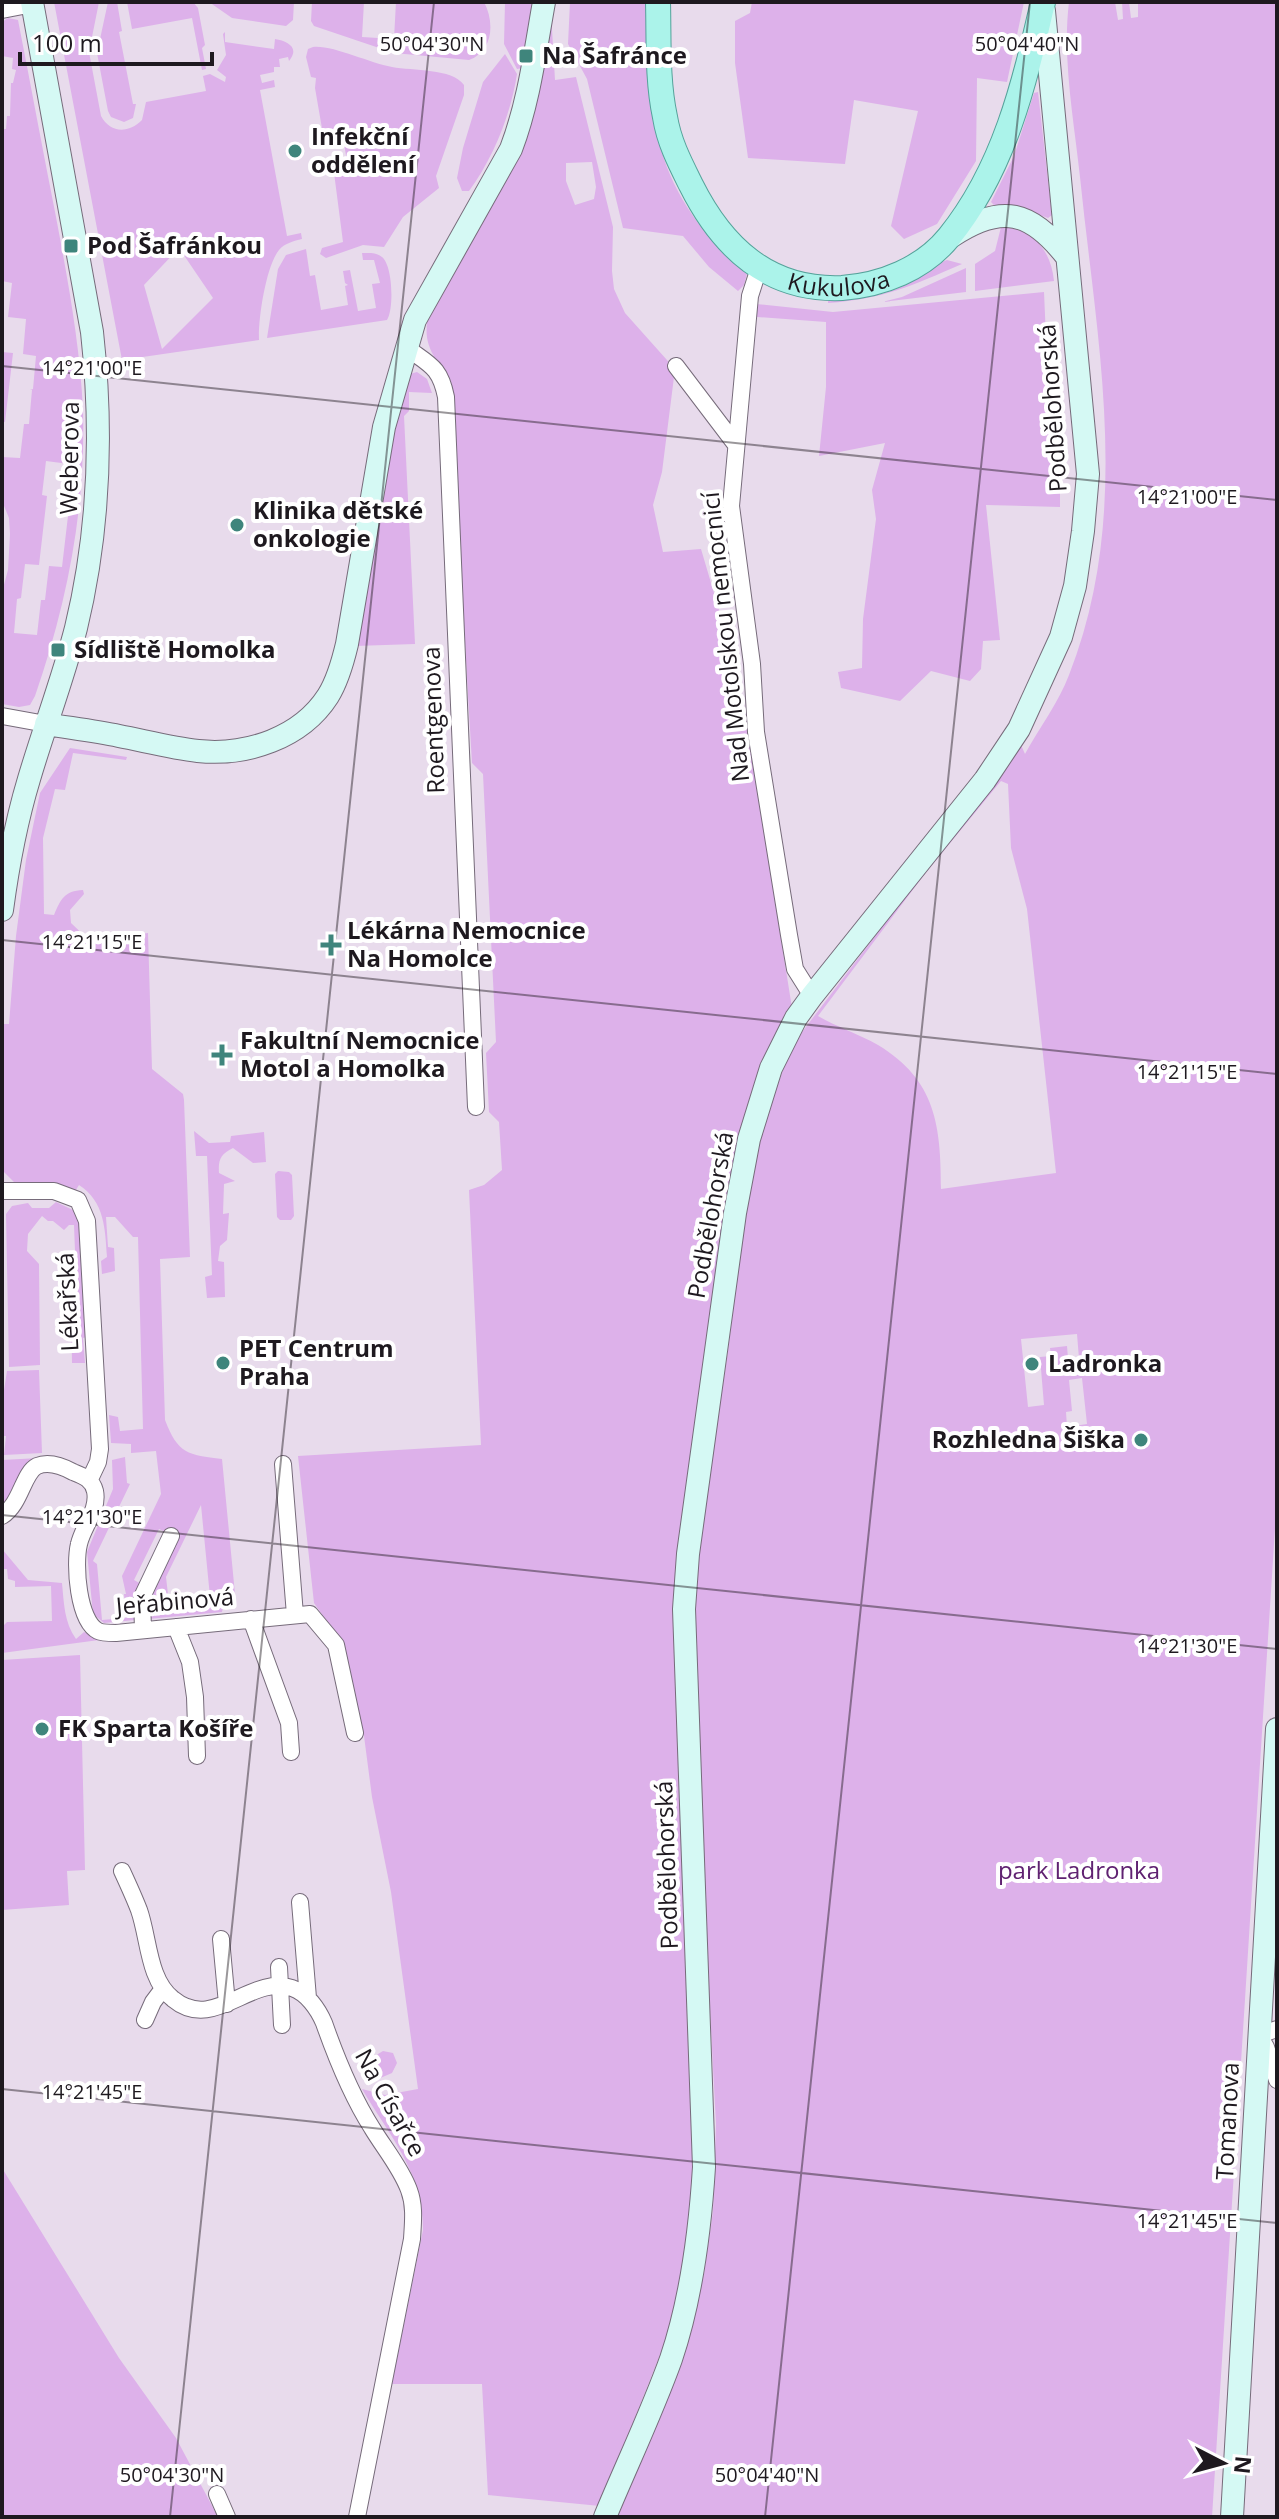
<svg xmlns="http://www.w3.org/2000/svg" width="1279" height="2519" font-family="'Open Sans',sans-serif">
  <style>
    .green { fill: #ddb1ea; fill-rule: evenodd }
    .lines { fill: none; stroke-linecap: round; stroke-linejoin: round }
    .street-casing { stroke: #766b7a; stroke-width: 18 }
    .secondary-casing { stroke: #766b7a; stroke-width: 24 }
    .primary-casing { stroke: #55a29a; stroke-width: 26 }
    .street { stroke: #fff; stroke-width: 16 }
    .secondary { stroke: #d5f9f4; stroke-width: 22 }
    .primary { stroke: #abf3ea; stroke-width: 24 }
    .ticks { fill: none; stroke: #1e191f; stroke-width: 2; stroke-opacity: 0.45 }
    .poi-dot { fill: #3f857c; stroke: #fff; stroke-width: 3 }
    .labels { text-anchor: middle; stroke-width: 8; stroke-linejoin: round; paint-order: stroke }
    .poi-label { font-size: 24px; font-weight: bold; fill: #1e191f; stroke: #fff; text-anchor: start }
    .street-label { font-size: 24px; fill: #1e191f; stroke: #fff }
    .park-label { font-size: 24px; fill: #602271; stroke: #fff }
    .ticks-label { font-size: 20px; text-anchor: middle; fill: #1e191f; stroke: #fff; stroke-width: 8; stroke-linejoin: round; paint-order: stroke }
  </style>
  <rect width="100%" height="100%" fill="#e8dbec"/>
  <path class="green" d="M54 2H99L89 52 101 116C110 133 128 134 142 120L146 102 206 91 203 76 210 74 225 82 226 77 217 70 226 55 223 34 225 32V42L274 49 275 39C288 41 300 48 289 61L288 57 279 59 280 67H274V72L260 75 262 83 274 80 275 87 260 90 287 236 301 233 302 239C294 241 285 243 279 250 266 266 258 319 259 340L122 360ZM179 248 213 298 162 349 144 285Z
    M108 2H117L122 31 119 32 133 104H136L133 118 124 122 111 117 108 111 97 53Z
    M127 2H193L198 8 205 45 202 48 206 69 202 70 192 18 132 29Z
    M209 2H294L293 20 286 26 232 18Z
    M312 2H364L362 37 394 39 396 2H484C495 23 493 51 469 60L394 53 314 26 311 21Z
    M505 2H534L523 68 517 69 504 44Z
    M570 2H647C650 45 650 89 657 131 667 189 704 238 747 274L744 285 738 291 709 267 683 236 623 228 587 79 568 44Z
    M752 2H1024L1007 82 977 78 976 161 937 224 904 239 891 226 918 111 854 100 845 164 748 158 735 63V21L750 13Z
    M1069 2H1115L1118 20 1123 19 1122 2H1129L1131 18 1138 17V2H1277V1497L1212 2517H618L674 2367 704 2274 713 2211 716 2124 704 1898 694 1578 728 1351 752 1160 786 1061 799 1036 1021 745 1025 754C1039 728 1059 702 1069 675 1133 512 1097 344 1080 177 1074 120 1062 59 1069 2ZM1001 781 1008 784 1011 848 1027 909 1056 1173 941 1189C941 1126 936 1080 878 1045 859 1034 837 1027 818 1016L927 871ZM1077 1334 1080 1371H1069L1067 1346 1050 1348 1051 1356 1040 1357 1044 1405 1028 1407 1021 1339ZM1082 1378 1087 1424 1067 1427 1066 1412 1072 1411 1069 1380Z
    M551 12 555 80 576 77 613 227 612 271 614 289 625 313 675 369 662 472 653 505 663 552 701 549 740 681 792 1008 758 1085 679 1556 698 2162 692 2231 671 2327 600 2506 488 2495 482 2384H392L423 2230C424 2174 389 2135 362 2089L385 2095 418 2089 391 1892 372 1797 364 1736 341 1642 314 1603 298 1456 481 1445 469 1190 484 1185 502 1170 499 1122 489 1112 486 1053 496 1042 483 774 472 763 457 506 436 360C425 342 425 331 429 311L506 176ZM592 162 596 187 594 199 575 205 566 181V163Z
    M8 18 18 20C31 86 43 152 56 217 68 281 80 345 83 410 86 508 67 604 35 696L30 705 19 707 2 704V592L8 570 10 534 9 518 2 501V457L20 458 24 424H29L32 390H30L33 389 36 356 23 354 26 319 8 317 12 283 2 281V129H6L7 116H10L11 83H13L16 70 12 69 13 58 2 56V22ZM46 461 69 464 65 498 70 499 62 567 49 566 45 600H41L37 635 14 633 17 599 21 598 25 564 39 565 47 496 42 495Z
    M313 47C333 45 369 63 392 67 413 71 452 68 464 85V95L436 176 439 188 403 217 384 247 363 245 326 258 320 254 322 248 343 242 333 165 347 161 343 138 324 140 315 88 316 78 311 77 306 57 308 49Z
    M505 54 517 74C511 114 493 159 469 191H462L457 178 463 148 483 82Z
    M1038 92 1052 215 1048 218 1020 208 994 205 991 202 1014 156 1034 93Z
    M1001 227C1033 229 1051 250 1054 281L975 291V264L995 251Z
    M306 249 310 276 315 275 321 310 348 305 345 286 348 285 345 283 343 271 350 270 358 311 376 308 372 284 380 283 374 260H363L362 253C369 253 376 252 382 257 393 266 394 309 387 320L267 338 278 269 286 255Z
    M947 260 962 264C911 286 884 299 828 303V301C858 300 888 296 915 280 926 274 935 264 947 260Z
    M966 268V292L882 302 902 297Z
    M1044 292 1046 338 1060 405V507L986 505 1000 640 983 641 981 669 970 681 931 671 900 701 841 688 838 672 862 668 863 619 876 519 872 490 885 443 819 456 826 387V322L757 317 756 304 833 312Z
    M2 352 13 353 5 422 2 421Z
    M417 372 427 379 432 393 409 392V411L404 416 415 644 355 646 395 417 410 374Z
    M70 748 127 757 126 760 73 753 65 790 55 789 43 838 44 914 54 915C61 899 64 891 83 890L84 894 70 910 71 923 91 942 148 933 152 1069 183 1094 184 1100 190 1257 160 1259 165 1420C178 1454 188 1455 222 1459L235 1594 225 1598 222 1612 148 1619 155 1584 177 1537 159 1529 134 1580 143 1585 135 1620 104 1623 93 1614 87 1552 113 1489 112 1460 125 1457 127 1483 130 1484 93 1561 97 1564 102 1620 126 1618 124 1594H126L122 1576 161 1494 156 1451 131 1453V1444L111 1443 109 1415 118 1417 120 1431 143 1429 138 1237H133L115 1217H106L108 1247 114 1248 115 1271 102 1274 101 1261 107 1257C105 1229 105 1202 79 1185L74 1193 17 1185 4 1172 2 1024H9L16 936 26 860 40 793ZM201 1505 211 1607 170 1612 166 1577Z
    M194 1131 209 1143 230 1142 231 1136 264 1132 266 1162 253 1163 233 1148C221 1154 218 1159 219 1173L235 1181 224 1184 223 1214 229 1213 227 1240 220 1246 218 1261 224 1262 225 1297 207 1298 205 1277 212 1275 207 1156H196Z
    M278 1171 289 1172 292 1175 294 1216 291 1220H280L277 1217 275 1174Z
    M56 1202 73 1210 81 1227 87 1337 83 1338 85 1363H72L71 1304 78 1303 77 1277H64L63 1252 75 1251 74 1225H69L64 1230 53 1221H48L42 1216 28 1234 27 1251 39 1264 40 1365 9 1367 6 1214 12 1206 28 1203 32 1208H49Z
    M39 1370 42 1453 4 1455 6 1436H2V1403L7 1371Z
    M39 1458C17 1467 17 1490 2 1507V1460Z
    M2 1549 28 1580 62 1583C64 1603 64 1622 76 1639L84 1632 99 1640 2 1653V1627L7 1622 52 1621 51 1586 15 1587V1581L8 1579 7 1569H2Z
    M80 1655 85 1870 67 1871 69 1905 2 1910V1660Z
    M383 2051 393 2053 397 2063 392 2073 378 2079 372 2076 370 2066 378 2054Z
    M2 2168 119 2358 176 2438 218 2517H2Z"/>
  <g class="lines">
    <defs>
      <path id="street" d="M2 10 33 4
        M759 268 750 296 731 506 752 664 756 732 789 935 795 969 812 996
        M407 348C430 365 440 367 446 397L476 1107
        M676 366 736 445
        M2 716 46 724
        M2 1191H54L78 1200 87 1221 100 1449 98 1462 90 1479
        M283 1464 295 1615
        M2 1516C21 1504 23 1473 37 1466 49 1461 62 1466 73 1472 83 1476 92 1479 95 1491 99 1510 83 1526 79 1544 74 1564 78 1621 98 1631 102 1633 110 1633 116 1633L310 1614 336 1645 355 1733
        M251 1619 289 1723 291 1752
        M176 1627 190 1662 195 1697 197 1756
        M143 1630 142 1597 171 1536
        M122 1871C128 1884 134 1897 139 1910 149 1938 148 1980 173 1999 214 2033 250 1974 292 1988 307 1993 318 2009 324 2023 337 2060 351 2095 372 2128 384 2148 401 2168 409 2190 415 2206 413 2222 412 2239L357 2517
        M300 1902 308 1998
        M221 1939 227 2004
        M279 1967 282 2025
        M145 2020 153 2002 162 1990
        M1277 2029 1259 2035 1266 2047 1277 2080
        M217 2494 227 2517"/>
      <path id="secondary" d="M952 236C1002 203 1031 211 1067 257
        M46 724C70 728 95 731 119 736 145 741 172 748 198 751 247 756 301 738 328 696 338 680 343 661 347 644L384 427 415 320 511 149C529 102 535 52 544 2
        M2 910C8 865 16 822 29 779 44 728 63 679 76 628 100 529 103 432 92 332L32 2
        M605 2517C627 2464 652 2412 671 2359 692 2297 700 2231 704 2167L684 1609 688 1554 735 1213 749 1139 771 1068 796 1018 812 996 985 780 1019 729 1061 637 1075 586 1083 531 1088 474 1044 11
        M1232 2517 1277 1729"/>
      <g id="primary">
        <path id="s1" d="M658 2C659 40 657 80 665 117 669 142 680 163 691 185 722 247 768 291 842 288 882 285 923 269 949 237 1004 169 1024 85 1043 2"/>
      </g>
    </defs>
    <use href="#street" class="street-casing"/>
    <use href="#secondary" class="secondary-casing"/>
    <use href="#primary" class="primary-casing"/>
    <use href="#street" class="street"/>
    <use href="#secondary" class="secondary"/>
    <use href="#primary" class="primary"/>
  </g>
  <path class="ticks" d="M2 366 1277 500M2 940 1277 1074M2 1515 1277 1649M2 2089 1277 2223M170 2517 434 2M765 2517 1030 2"/>
  <g class="poi-dot">
    <rect x="518" y="48" width="16" height="16" rx="4"/>
    <circle cx="295" cy="151" r="8"/>
    <rect x="63" y="238" width="16" height="16" rx="4"/>
    <circle cx="237" cy="525" r="8"/>
    <rect x="50" y="642" width="16" height="16" rx="4"/>
    <path d="M327 933h8v8h8v8h-8v8h-8v-8h-8v-8h8z"/>
    <path d="M218 1043h8v8h8v8h-8v8h-8v-8h-8v-8h8z"/>
    <circle cx="223" cy="1363" r="8"/>
    <circle cx="1032" cy="1364" r="8"/>
    <circle cx="1141" cy="1440" r="8"/>
    <circle cx="42" cy="1729" r="8"/>
  </g>
  <g class="labels">
    <g class="poi-label">
      <text x="542" y="64">Na Šafránce</text>
      <text x="311" y="145">Infekční<tspan x="311" dy="28">oddělení</tspan></text>
      <text x="87" y="254">Pod Šafránkou</text>
      <text x="253" y="519">Klinika dětské<tspan x="253" dy="28">onkologie</tspan></text>
      <text x="74" y="658">Sídliště Homolka</text>
      <text x="347" y="939">Lékárna Nemocnice<tspan x="347" dy="28">Na Homolce</tspan></text>
      <text x="240" y="1049">Fakultní Nemocnice<tspan x="240" dy="28">Motol a Homolka</tspan></text>
      <text x="239" y="1357">PET Centrum<tspan x="239" dy="28">Praha</tspan></text>
      <text x="1048" y="1372">Ladronka</text>
      <text x="1125" y="1448" text-anchor="end">Rozhledna Šiška</text>
      <text x="58" y="1737">FK Sparta Košíře</text>
    </g>
    <g class="street-label">
      <text dy="8" stroke="none"><textPath href="#s1" startOffset="380">Kukulova</textPath></text>
      <text transform="translate(1053 408) rotate(-94)" y="8">Podbělohorská</text>
      <text transform="translate(70 458) rotate(-89)" y="8">Weberova</text>
      <text transform="translate(726 637) rotate(-96)" y="8">Nad Motolskou nemocnicí</text>
      <text transform="translate(434 720) rotate(-92)" y="8">Roentgenova</text>
      <text transform="translate(711 1215) rotate(-80)" y="8">Podbělohorská</text>
      <text transform="translate(68 1302) rotate(-93)" y="8">Lékařská</text>
      <text transform="translate(175 1602) rotate(-5)" y="8">Jeřabinová</text>
      <text transform="translate(667 1865) rotate(-92)" y="8">Podbělohorská</text>
      <text transform="translate(390 2103) rotate(61)" y="8">Na Císařce</text>
      <text transform="translate(1228 2121) rotate(-87)" y="8">Tomanova</text>
    </g>
    <g class="park-label">
      <text x="1079" y="1879">park Ladronka</text>
    </g>
  </g>
  <g class="ticks-label">
    <text x="432" y="51">50°04'30"N</text>
    <text x="1027" y="51">50°04'40"N</text>
    <text x="92" y="375">14°21'00"E</text>
    <text x="1187" y="504">14°21'00"E</text>
    <text x="92" y="949">14°21'15"E</text>
    <text x="1187" y="1079">14°21'15"E</text>
    <text x="92" y="1524">14°21'30"E</text>
    <text x="1187" y="1653">14°21'30"E</text>
    <text x="92" y="2099">14°21'45"E</text>
    <text x="1187" y="2228">14°21'45"E</text>
    <text x="172" y="2482">50°04'30"N</text>
    <text x="767" y="2482">50°04'40"N</text>
  </g>
  <rect width="1279" height="2519" fill="none" stroke="#1e191f" stroke-width="8"/>
  <g transform="translate(1223 2463) rotate(96)" stroke="#ffffff" stroke-width="6" paint-order="stroke">
  <path d="M0-6L14 30L0 20L-14 30Z" fill="#1e191f"/>
  <text y="-12" font-size="22" font-weight="bold" text-anchor="middle" fill="#1e191f">N</text>
  </g>
  <path d="M20 52v12h192v-12" fill="none" stroke="#1e191f" stroke-width="4"/>
  <text x="32" y="52" font-size="24" fill="#1e191f" stroke="#ffffff" stroke-width="6" paint-order="stroke">100 m</text>
</svg>
